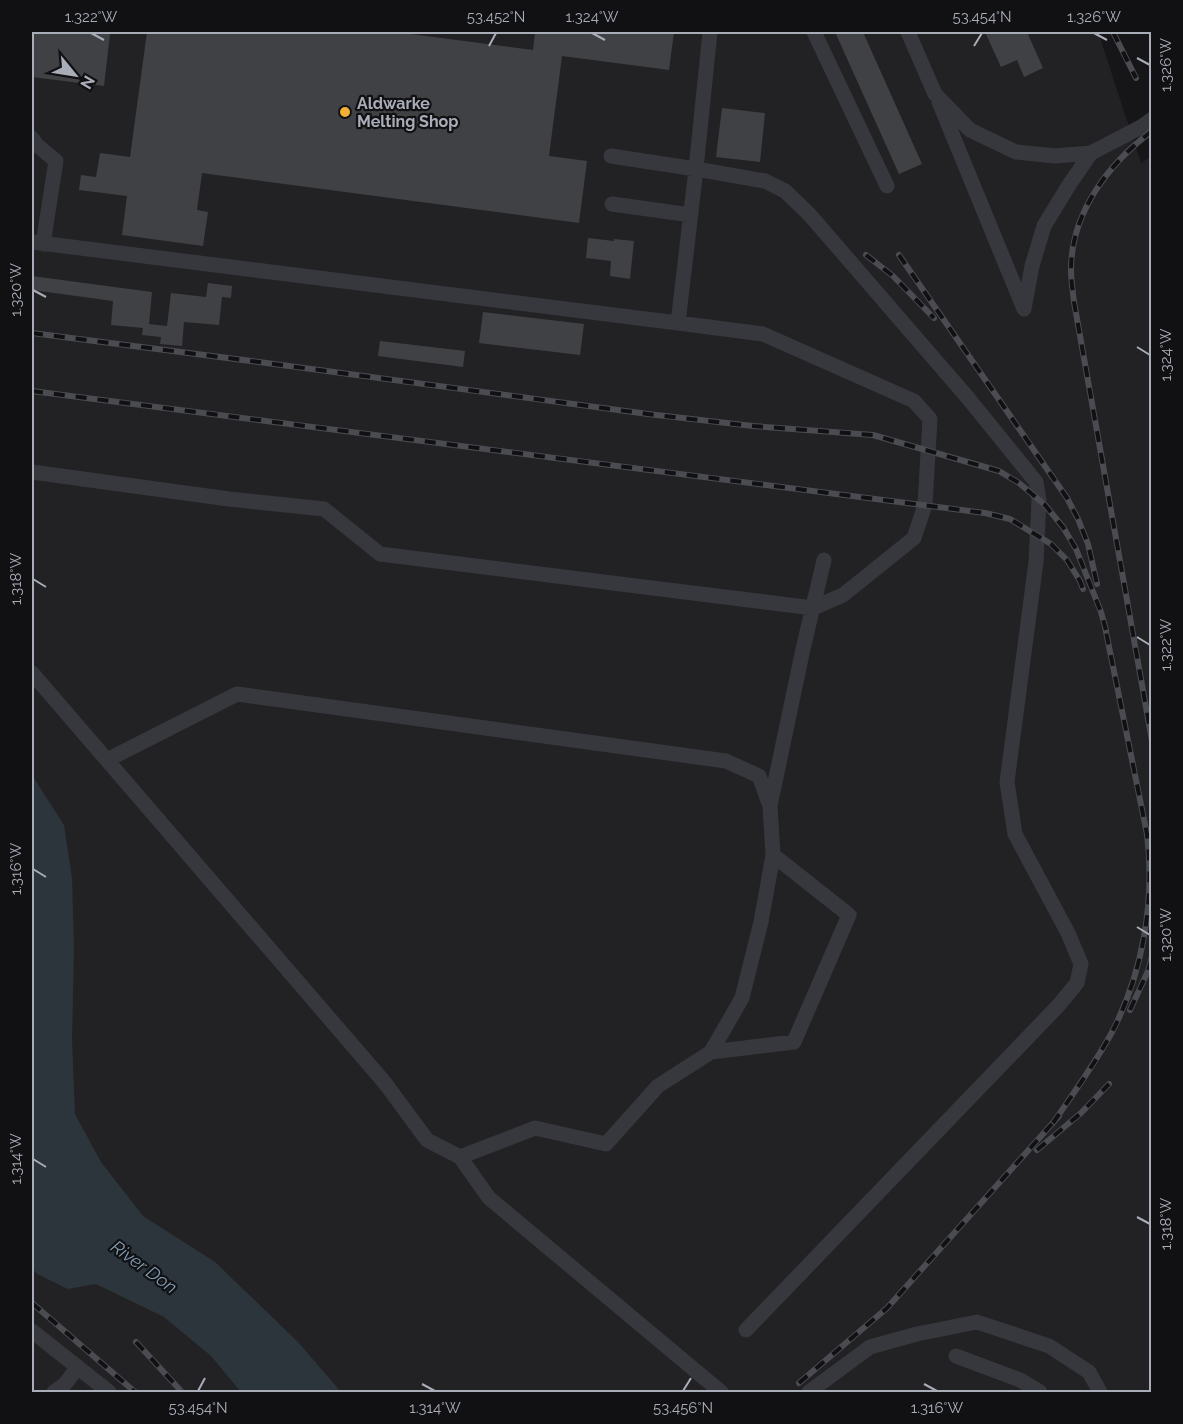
<svg xmlns="http://www.w3.org/2000/svg" width="1183" height="1424" font-family="Raleway,sans-serif">
  <style>
    .built { fill: #222225 }
    .water { fill: #2c353c }
    .building { fill: #404145 }
    .lines { fill: none; stroke-linecap: round; stroke-linejoin: round }
    .minor { stroke: #37383d; stroke-width: 15 }
    .rail-casing { stroke: #4a4c52; stroke-width: 6 }
    .rail { stroke: #111113; stroke-width: 4; stroke-dasharray: 11; stroke-linecap: butt }
    .ticks { fill: none; stroke: #a8adb8; stroke-width: 2 }
    .poi-dot { fill: #f2b134; stroke: #111113; stroke-width: 2 }
    .labels { text-anchor: middle; stroke-width: 4.5; stroke-linejoin: round; paint-order: stroke }
    .poi-label { font-size: 16px; font-weight: bold; fill: #a8adb8; stroke: #111113; text-anchor: start }
    .water-label { font-size: 18px; font-style: italic; fill: #7f9bb3; stroke: #111113 }
    .neatline { fill: none; stroke: #a8adb8; stroke-width: 2 }
    .ticks-label { font-size: 15px; text-anchor: middle; fill: #a8adb8 }
  </style>
  <rect width="100%" height="100%" fill="#161618"/>
  <path class="built" d="M32 32H1098L1141 163 1152 156 1151 1392H32Z"/>
  <path class="water" d="M32 775 64 825 72 878 74 950 72 1039 75 1114 101 1162 143 1216 215 1262 298 1342 341 1392H241L211 1356 164 1317 96 1284 68 1289 37 1274 32 1268Z"/>
  <path class="building" d="M32 32H87L110 34 104 86 32 77Z
    M147 32H396L533 50 535 32H674L669 70 562 56 549 156 587 161 579 223 202 173 197 210 208 212 203 246 122 235 127 196 79 190 81 175 96 177 100 153 130 157Z
    M835 32H863L922 164 899 174Z
    M985 32H1027L1043 68 1024 77 1017 60 1001 67Z
    M722 108 765 113 760 162 716 157Z
    M588 238 614 241V239L634 241 630 279 610 276 611 261 586 258Z
    M32 276 152 292 149 324 167 326 171 293 206 297 208 283 232 286 231 298 222 297 219 325 184 322 182 346 160 344 161 337 142 335 143 328 111 325 113 301 32 290Z
    M483 312 584 324 580 355 479 343Z
    M380 341 465 351 463 367 378 356Z"/>
  <g class="lines">
    <path class="minor" d="M814 32 887 186
      M908 32 935 94 970 130 1016 152 1055 156 1091 153 1141 127 1152 119
      M939 102 1024 309
      M32 138 37 145 56 161 43 244
      M611 156 696 169 765 181 785 191 809 214 968 398 1036 482 1039 500 1036 562 1007 782 1015 834 1068 933 1081 964 1077 983 1058 1006 746 1330
      M612 204 691 215
      M32 242 678 323 696 169 710 32
      M1024 309 1032 266 1044 226 1069 185 1091 153
      M32 472 229 499 324 509 380 554 813 608 843 595 914 538 925 505 930 419 914 401 763 334 678 323
      M32 673 385 1083 427 1140 460 1157 535 1128 606 1144 658 1086 711 1052 794 1042 849 915 773 855 770 806 803 649 824 560
      M107 760 237 694 726 761 759 776 770 806
      M711 1052 742 998 761 922 773 855
      M460 1157 489 1198 721 1392
      M32 1331 109 1392
      M956 1356 1020 1380 1040 1392
      M54 1392 65 1384 78 1367
      M809 1392 870 1347 917 1334 977 1322 1049 1346 1089 1372 1100 1392"/>
    <defs>
      <path id="rail" d="M1113 32 1136 78
        M1152 131C1108 164 1071 213 1071 270 1071 281 1073 292 1074 302L1152 741
        M866 255 893 276 934 318
        M899 255 1067 498 1078 519 1088 544 1097 584
        M32 333 259 362 648 414 753 426 873 435 999 471 1019 483 1045 505 1063 527 1076 549 1101 612 1106 630
        M32 391 985 513 1010 519 1051 544 1067 560 1080 581 1083 589
        M1130 1010 1148 971 1152 957
        M1053 1123C1073 1094 1094 1065 1111 1034 1143 973 1155 902 1147 834L1104 622
        M1037 1150 1081 1113 1109 1084
        M32 1303 135 1392
        M136 1342 182 1392
        M799 1383 887 1308 1059 1116"/>
    </defs>
    <use href="#rail" class="rail-casing"/>
    <use href="#rail" class="rail"/>
  </g>
  <path class="ticks" d="M91 33 104 40M592 33 605 40M1094 33 1107 40M489 46 496 33M974 46 982 33M1137 58 1150 65M33 290 46 297M1137 347 1150 355M33 579 46 587M1137 637 1150 645M33 869 46 877M1137 927 1150 935M33 1159 46 1167M1137 1217 1150 1224M422 1384 435 1391M924 1384 937 1391M198 1391 205 1378M683 1391 691 1378"/>
  <circle class="poi-dot" cx="345" cy="112" r="6"/>
  <g class="labels">
    <g class="poi-label">
      <text x="357" y="109">Aldwarke<tspan x="357" dy="18">Melting Shop</tspan></text>
    </g>
    <g class="water-label">
      <text transform="translate(144 1267) rotate(36)" y="6">River Don</text>
    </g>
  </g>
  <rect width="1183" height="1424" fill="none" stroke="#111113" stroke-width="66"/>
  <g transform="translate(75 75) rotate(120)" stroke="#111113" stroke-width="4.5" paint-order="stroke">
  <path d="M0-4.5L10 22L0 15L-10 22Z" fill="#a8adb8"/>
  <text y="-9" font-size="16" font-weight="bold" text-anchor="middle" fill="#a8adb8">N</text>
  </g>
  <rect x="33" y="33" width="1117" height="1358" class="neatline"/>
  <g class="ticks-label">
    <text x="91" y="22">1.322°W</text>
    <text x="496" y="22">53.452°N</text>
    <text x="592" y="22">1.324°W</text>
    <text x="982" y="22">53.454°N</text>
    <text x="1094" y="22">1.326°W</text>
    <text transform="translate(1166 65) rotate(-90)" y="5">1.326°W</text>
    <text transform="translate(16 290) rotate(-90)" y="5">1.320°W</text>
    <text transform="translate(1166 355) rotate(-90)" y="5">1.324°W</text>
    <text transform="translate(16 579) rotate(-90)" y="5">1.318°W</text>
    <text transform="translate(1166 645) rotate(-90)" y="5">1.322°W</text>
    <text transform="translate(16 869) rotate(-90)" y="5">1.316°W</text>
    <text transform="translate(1166 935) rotate(-90)" y="5">1.320°W</text>
    <text transform="translate(16 1159) rotate(-90)" y="5">1.314°W</text>
    <text transform="translate(1166 1224) rotate(-90)" y="5">1.318°W</text>
    <text x="198" y="1413">53.454°N</text>
    <text x="435" y="1413">1.314°W</text>
    <text x="683" y="1413">53.456°N</text>
    <text x="937" y="1413">1.316°W</text>
  </g>
</svg>
